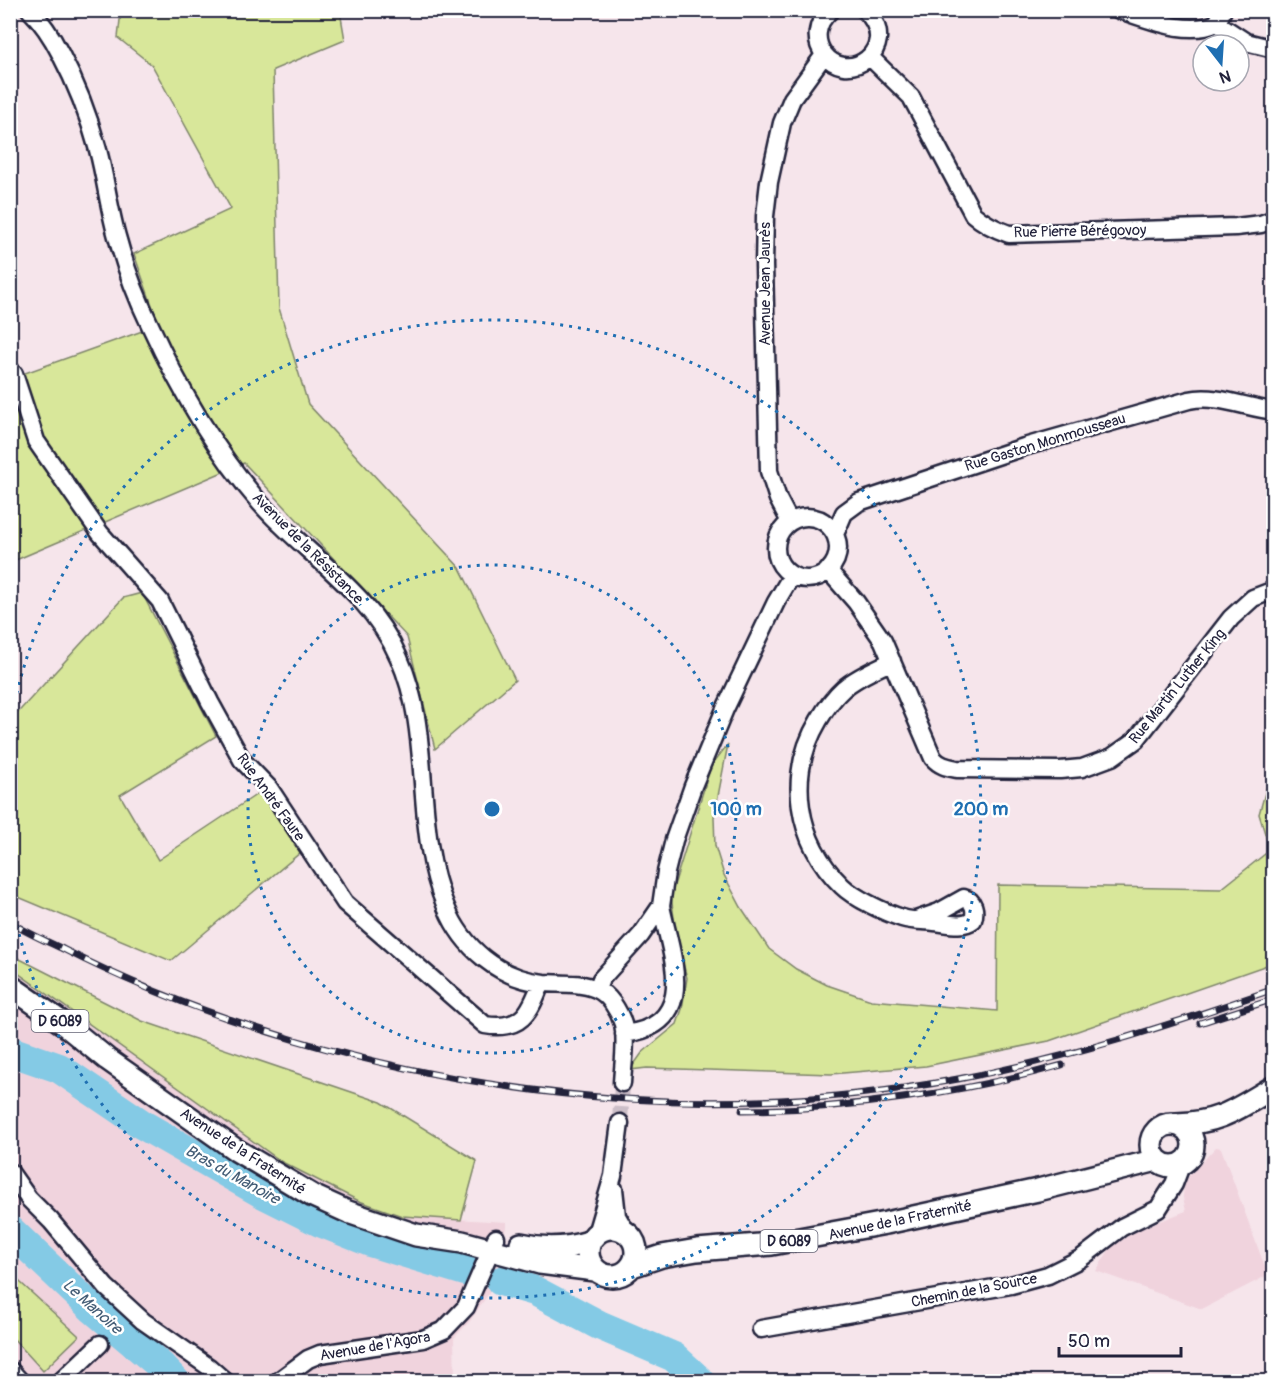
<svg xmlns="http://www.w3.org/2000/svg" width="1284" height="1392" font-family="Pangolin,sans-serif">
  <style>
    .built { fill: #f0d3dd }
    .green { fill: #d8e79a; stroke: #7d846a; stroke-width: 1.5 }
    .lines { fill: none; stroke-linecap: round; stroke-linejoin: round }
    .river { stroke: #84cae5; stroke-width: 30 }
    .minor-tunnel { stroke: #ccbec8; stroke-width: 16; stroke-dasharray: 16 8; stroke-linecap: butt }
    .minor-casing { stroke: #22223b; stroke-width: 21 }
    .major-casing { stroke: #22223b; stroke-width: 26 }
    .minor { stroke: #fff; stroke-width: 16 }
    .major { stroke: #fff; stroke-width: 21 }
    .rail-casing { stroke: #22223b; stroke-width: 7 }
    .rail { stroke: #fff; stroke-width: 4.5; stroke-dasharray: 14; stroke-linecap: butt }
    .ring { fill: none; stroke: #1f6fb2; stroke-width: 3; stroke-dasharray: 3 6 }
    .labels { text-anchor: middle; stroke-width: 5; stroke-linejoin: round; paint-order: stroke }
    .shield { fill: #fff; stroke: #646476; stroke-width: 1.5 }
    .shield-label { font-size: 14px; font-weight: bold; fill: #22223b }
    .street-label { font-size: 15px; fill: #22223b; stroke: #fff }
    .water-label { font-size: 16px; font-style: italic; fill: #445d76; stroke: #fff }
    .centre { fill: #1f6fb2; stroke: #fff; stroke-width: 3 }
    .ring-label { font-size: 18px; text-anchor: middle; font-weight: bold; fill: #1f6fb2; stroke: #fff; stroke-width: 5; stroke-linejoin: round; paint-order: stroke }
  </style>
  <rect width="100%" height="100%" fill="#f6e5eb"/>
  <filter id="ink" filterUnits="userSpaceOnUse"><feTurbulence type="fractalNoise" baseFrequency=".0167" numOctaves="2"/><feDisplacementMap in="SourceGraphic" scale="12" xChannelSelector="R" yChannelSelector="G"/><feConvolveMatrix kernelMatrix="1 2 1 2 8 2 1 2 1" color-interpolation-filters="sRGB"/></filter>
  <g filter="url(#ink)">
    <path class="built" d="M10 968 282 1162 359 1201 402 1216 507 1222 493 1287 470 1321 454 1338 455 1381H11Z
      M1216 1147 1221 1148 1268 1275 1202 1309 1096 1271 1111 1247 1140 1229 1186 1211 1183 1198 1184 1184 1190 1175Z"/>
    <path class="green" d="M121 11H340L345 40 273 70 279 308 308 404 460 568 515 680 435 749 407 637 244 463 11 562V378L159 325 134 254 231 209 152 65 118 38Z
      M142 593 216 736 120 795 158 860 262 791 301 852 171 961 11 894 10 721 123 598Z
      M728 744 714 817 715 846 724 875 741 907 769 949 796 969 827 985 871 1000 997 1011 998 885 1221 889 1270 850 1259 814 1273 765V963L1049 1041 926 1066 831 1074 647 1068 630 1070 642 1053 677 1024 682 1009 687 978 677 941 671 895 711 766Z
      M10 954 142 1021 381 1102 477 1161 461 1220 402 1216 359 1201 282 1162 11 968Z
      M10 1273 79 1336 43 1371 11 1336Z"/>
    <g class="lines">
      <path class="river" d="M10 1051 59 1068 143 1125 260 1192 320 1222 373 1243 468 1272
        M10 1230 92 1308 161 1366 176 1382
        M501 1281 535 1291 599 1325 674 1357 701 1382"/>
      <path class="minor-tunnel" d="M620 1123 622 1083"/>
      <defs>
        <path id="minor" d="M30 10C43 23 52 37 60 53 76 83 89 117 98 150 106 180 109 210 118 240 125 266 138 300 150 325 178 386 216 452 260 503 306 555 370 591 399 658 434 736 412 827 446 907 462 947 499 979 544 983 560 984 580 982 596 989 609 994 619 1011 623 1024 627 1042 623 1064 622 1083
          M831 10C797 38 835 84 867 59 873 54 877 47 878 39 879 27 873 18 865 10
          M1119 10C1149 19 1187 37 1217 23L1223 10
          M1217 23 1246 42 1274 49
          M870 57 911 97 973 214C984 224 995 229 1009 234L1236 227 1261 224 1274 219
          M10 370 14 374 36 441 100 533 160 601 210 702 242 760 269 788 345 903 485 1025C521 1031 530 1013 541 983
          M776 548a31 31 0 1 1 62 0a31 31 0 1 1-62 0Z
          M790 522 778 499 769 471 764 265 765 216 769 182 782 123 792 99 824 55
          M835 534 844 513 859 502 1024 447 1189 400C1217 394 1246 408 1274 411
          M828 570 856 602 883 641 933 758C940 766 947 767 957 769L1060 770 1082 768 1112 757 1136 740 1231 618 1253 598 1274 590
          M892 661C876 669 858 676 844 688 834 697 826 708 819 720 786 775 796 841 842 886 854 898 886 913 902 918 912 921 923 921 934 922 946 923 963 928 973 920 976 911 974 900 964 898L939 912 916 920
          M597 989 601 979 641 935 661 906 666 872 674 840 693 786 725 709 776 602 792 575
          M624 1034C701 1025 671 955 661 906
          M10 1172 29 1199 51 1221 106 1287 143 1321 209 1367 226 1382
          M614 1189 617 1216 626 1232
          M596 1234 613 1176 620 1123
          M761 1329 1011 1285 1048 1275 1080 1259 1122 1227 1158 1209 1174 1184 1182 1163
          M10 1370 21 1382
          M60 1382 100 1344
          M277 1382 308 1359 320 1354 423 1339 444 1330 466 1307 496 1238"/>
        <path id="major" d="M10 986 64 1024 107 1059 236 1150 313 1196 348 1212 416 1235 462 1242 540 1263 595 1270
          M1176 1124C1220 1123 1237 1109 1274 1087
          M1151 1145a21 21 0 1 1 42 0a21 21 0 1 1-42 0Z
          M588 1252a24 24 0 1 1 48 0a24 24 0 1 1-48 0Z
          M521 1244C545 1250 566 1249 589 1242
          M632 1266 662 1256 697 1250 772 1244 886 1223 1038 1190 1157 1160"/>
      </defs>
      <use href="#minor" class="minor-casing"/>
      <use href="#major" class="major-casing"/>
      <use href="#minor" class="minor"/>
      <use href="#major" class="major"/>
      <defs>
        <path id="rail" d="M10 922C27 933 46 941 63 949 139 988 214 1016 295 1040 511 1103 736 1121 958 1079 1066 1059 1170 1025 1274 989
          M1200 1023 1274 999
          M742 1110C844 1110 963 1093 1062 1065"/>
      </defs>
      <use href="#rail" class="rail-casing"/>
      <use href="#rail" class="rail"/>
    </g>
  </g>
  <g class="ring">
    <circle cx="492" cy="809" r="244"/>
    <path d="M11 720A489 489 0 1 1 11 898"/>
  </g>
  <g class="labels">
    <g class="shield">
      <rect x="31.5" y="1010" width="57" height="22" rx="4.5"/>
      <rect x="760.5" y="1230" width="57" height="22" rx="4.5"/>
    </g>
    <g class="shield-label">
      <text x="60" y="1026">D 6089</text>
      <text x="789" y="1246">D 6089</text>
    </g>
    <g class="street-label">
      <text transform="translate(1080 231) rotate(-1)" y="5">Rue Pierre Bérégovoy</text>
      <text transform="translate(765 284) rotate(-90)" y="5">Avenue Jean Jaurès</text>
      <text transform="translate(1045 442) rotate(-17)" y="5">Rue Gaston Monmousseau</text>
      <text transform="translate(308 548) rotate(45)" y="5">Avenue de la Résistance</text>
      <text transform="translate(1177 686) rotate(-51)" y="5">Rue Martin Luther King</text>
      <text transform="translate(271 797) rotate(54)" y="5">Rue André Faure</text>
      <text transform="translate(243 1151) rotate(33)" y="5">Avenue de la Fraternité</text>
      <text transform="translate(900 1220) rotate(-12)" y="5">Avenue de la Fraternité</text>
      <text transform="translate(974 1290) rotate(-11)" y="5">Chemin de la Source</text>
      <text transform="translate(375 1346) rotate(-10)" y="5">Avenue de l'Agora</text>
    </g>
    <g class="water-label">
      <text transform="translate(233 1174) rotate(29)" y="6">Bras du Manoire</text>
      <text transform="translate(93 1306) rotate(42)" y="6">Le Manoire</text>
    </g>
  </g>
  <circle cx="492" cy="809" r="9" class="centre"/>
  <g class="ring-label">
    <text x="736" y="815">100 m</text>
    <text x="981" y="815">200 m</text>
  </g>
  <rect width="1284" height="1392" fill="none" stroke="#fff" stroke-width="36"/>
  <rect x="18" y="18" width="1248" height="1356" fill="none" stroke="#22223b" stroke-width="2" filter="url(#ink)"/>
  <g transform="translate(1221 63) rotate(163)"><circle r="28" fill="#ffffff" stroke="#a7a7b1" stroke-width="1.5"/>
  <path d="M0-4.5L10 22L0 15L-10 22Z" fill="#1f6fb2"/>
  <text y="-9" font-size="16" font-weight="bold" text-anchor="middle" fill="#22223b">N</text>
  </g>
  <path d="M1059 1347v9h122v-9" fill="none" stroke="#22223b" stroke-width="3"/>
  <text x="1068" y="1347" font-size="18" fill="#22223b" stroke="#ffffff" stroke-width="4.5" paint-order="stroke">50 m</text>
</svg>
